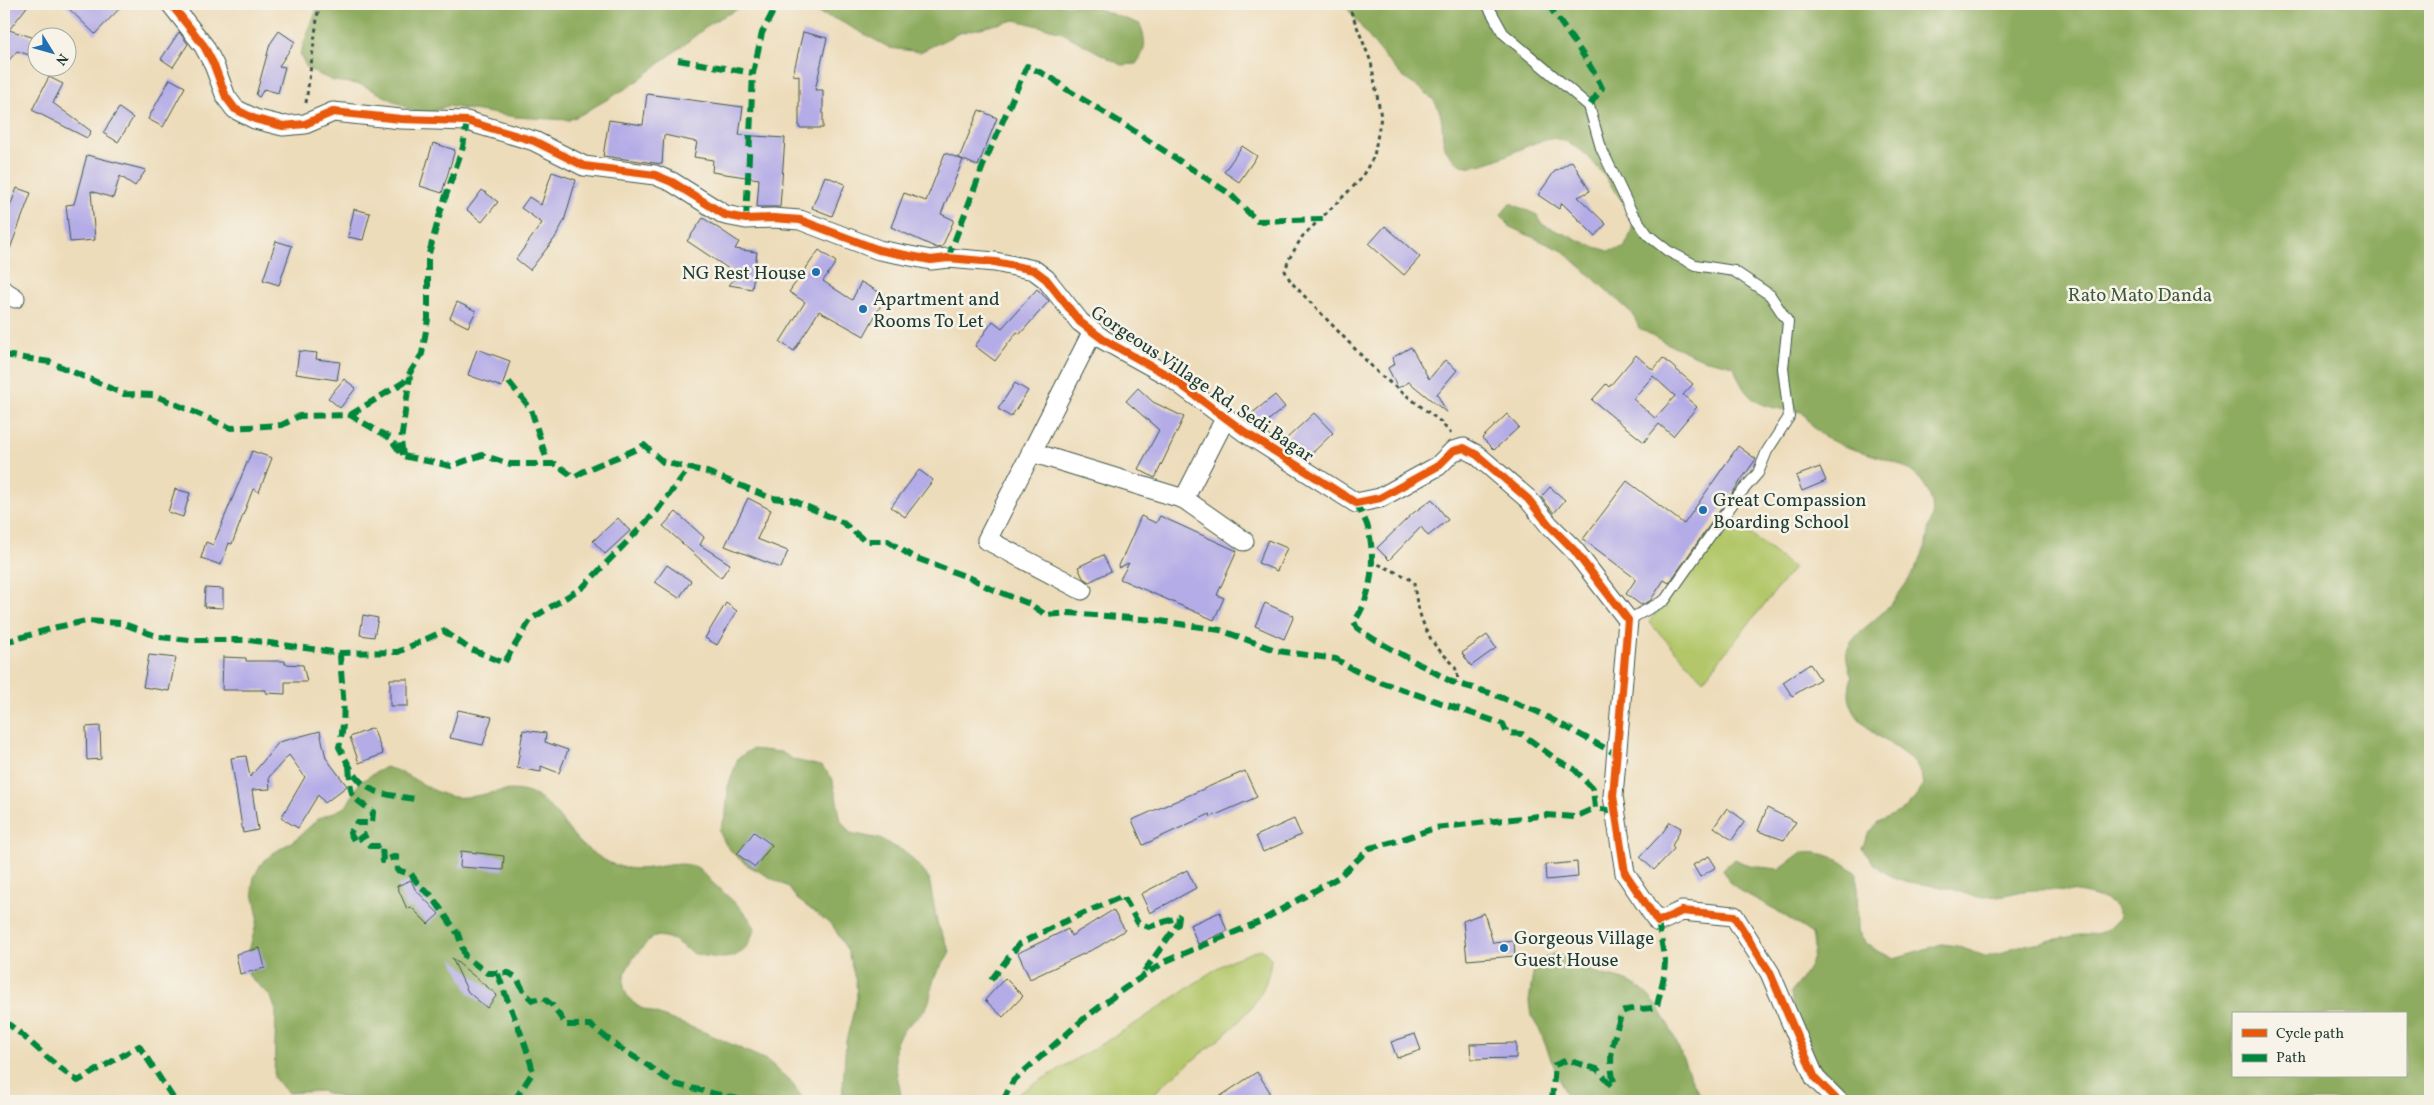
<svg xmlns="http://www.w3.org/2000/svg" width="2434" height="1105" font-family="Vollkorn,serif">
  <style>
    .green { fill: #b3c76b; stroke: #698250 }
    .forest { fill: #8eac5f; stroke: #56744a; fill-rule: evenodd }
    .building { fill: #b4ace7; fill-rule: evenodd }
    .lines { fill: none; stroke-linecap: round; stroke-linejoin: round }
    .lane-casing { stroke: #3e5548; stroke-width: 12 }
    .street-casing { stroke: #3e5548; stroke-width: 21 }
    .path { stroke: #3e5548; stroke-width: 3; stroke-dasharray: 4 4; stroke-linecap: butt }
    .lane { stroke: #fff; stroke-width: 10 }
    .street { stroke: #fff; stroke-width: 19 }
    .quiet { stroke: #00873e; stroke-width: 6; stroke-dasharray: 12 6; stroke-linecap: butt }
    .cycleway-casing { stroke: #f7f3e8; stroke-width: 11 }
    .cycleway { stroke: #e8590c; stroke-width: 8 }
    .poi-dot { fill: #1f6fb2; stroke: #f7f3e8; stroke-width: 2 }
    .labels { text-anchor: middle; stroke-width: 5; stroke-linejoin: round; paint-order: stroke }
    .poi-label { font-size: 19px; fill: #1f3d34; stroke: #f7f3e8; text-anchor: start }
    .park-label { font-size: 19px; fill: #3d593f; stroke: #f7f3e8 }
    .street-label { font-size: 19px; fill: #1f3d34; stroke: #f7f3e8 }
  </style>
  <rect width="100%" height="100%" fill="#f7f3e8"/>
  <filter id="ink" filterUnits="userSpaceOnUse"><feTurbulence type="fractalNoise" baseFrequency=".02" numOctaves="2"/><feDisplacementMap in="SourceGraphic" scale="10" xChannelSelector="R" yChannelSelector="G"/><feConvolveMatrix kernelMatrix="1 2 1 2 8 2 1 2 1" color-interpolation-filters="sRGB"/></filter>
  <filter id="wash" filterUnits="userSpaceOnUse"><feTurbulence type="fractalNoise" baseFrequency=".0096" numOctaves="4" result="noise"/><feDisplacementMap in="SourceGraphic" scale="20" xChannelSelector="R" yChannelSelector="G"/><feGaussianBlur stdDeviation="1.12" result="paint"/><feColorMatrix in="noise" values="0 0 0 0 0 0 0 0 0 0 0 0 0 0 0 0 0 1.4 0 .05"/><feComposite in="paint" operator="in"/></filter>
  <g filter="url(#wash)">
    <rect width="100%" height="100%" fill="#eddcba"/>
    <path class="green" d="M1728 517 1794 568 1703 680 1649 622Z
      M1261 949 1271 958C1267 1024 1185 1055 1148 1101H1011L1016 1095 1138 1022 1217 968 1231 960Z"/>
    <path class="forest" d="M319 4H755L742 7 714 21 632 85 582 114 569 120 516 117 447 106 432 112 417 113 363 85 334 81 320 75 307 68 300 54Z
      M793 4H1041L1083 6 1098 9 1140 24C1146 42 1147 49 1136 64L1121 65 1059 31 1015 20 959 33 920 52 890 48 838 20Z
      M1344 4H2430V1101H1843L1810 1073 1791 1051 1788 1034 1793 1013 1791 992C1807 972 1818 961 1812 934L1776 910 1741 891 1729 882 1723 869 1735 859 1749 866 1779 869 1802 852C1825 852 1840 858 1857 874L1858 931 1866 943 1879 952 1894 958 1942 944 1957 946 1985 956 2000 954 2014 947 2079 935H2095L2109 928 2120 917C2118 913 2116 908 2112 904 2095 890 2045 888 2023 891 2010 894 1995 897 1981 897 1971 897 1962 892 1952 889 1913 880 1888 888 1862 848L1868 834 1878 822 1905 809 1915 798 1923 785C1922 781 1922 774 1920 770 1916 763 1909 758 1903 753 1876 733 1838 716 1852 677 1849 668 1844 657 1848 648 1855 634 1869 625 1880 615 1897 599 1914 574 1923 553 1927 545 1927 535 1929 527 1931 519 1934 512 1932 504 1922 452 1857 460 1822 435 1814 430 1808 419 1802 412 1764 407 1746 406 1734 366L1703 359 1664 342 1639 328 1633 314 1563 251 1510 227 1501 215 1510 203 1537 215 1543 225 1595 247 1609 251 1624 248C1628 240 1634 228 1633 219 1631 208 1622 202 1617 194 1603 174 1577 134 1549 139 1526 142 1480 175 1460 164 1433 148 1449 124 1436 104 1429 91 1411 85 1401 75 1380 54 1362 27 1344 4ZM2233 1014H2405V1076H2233Z
      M752 749 781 752 794 760 821 766 832 777 841 821 850 833 880 839 907 853 929 878 937 923 950 951C946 960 941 966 936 974 931 984 932 998 926 1008 915 1023 896 1029 895 1051 894 1067 900 1086 902 1101H842L846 1041 857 998 856 982 848 952 833 926 797 899 788 887 749 866 736 856 726 845 719 831 726 815 728 787 738 758Z
      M385 767C410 772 431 794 454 797 483 800 508 781 536 796 553 806 562 823 575 837 583 847 597 856 608 862 643 879 668 858 694 866 701 868 708 879 714 884 731 900 743 907 755 928 747 951 738 961 712 957 706 956 698 955 693 953 676 943 676 937 654 936 633 955 605 987 641 1008L709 1034 768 1061 790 1081 805 1101H353L321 1091 288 1093 274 1078 276 1011 271 997 249 976 246 962 258 917 252 888 254 877 261 864 272 854 296 839 318 819 346 807 360 782Z
      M1555 953C1569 960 1583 968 1597 973 1609 977 1626 979 1637 986 1675 1013 1679 1065 1704 1101H1568L1539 1029 1531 1016 1529 1002 1533 973 1540 960Z"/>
    <g id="blocks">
      <path class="building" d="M4 4H29L9 30 38 39V58L17 51 4 66Z
        M64 4H124L95 34Z
        M279 31 295 42 279 66 285 67 278 93 264 89 259 97 256 95 270 44Z
        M179 32 188 44 173 67 161 59Z
        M803 32 827 38 815 90H823V128H799V76L793 75Z
        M49 77 63 84 53 103 91 131 87 138 32 110Z
        M170 79 185 87 163 127 148 119Z
        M647 94 743 107 739 135 785 138 780 207H757L759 179 712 172 713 160 694 157 697 142 664 135 662 164 603 156 609 120 643 125Z
        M119 108 133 118 118 142 103 133Z
        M979 110 997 118 978 166 959 158Z
        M433 143 455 150 442 193 420 186Z
        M1242 146 1257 156 1239 182 1224 172Z
        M945 153 963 160 941 214 954 220 942 247 937 248 891 227 904 193 926 201Z
        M87 155 146 170 135 186 120 176 113 198 91 191 95 240 70 242 66 205 74 204Z
        M1572 161 1590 191 1578 197 1606 224 1595 236 1562 203 1559 209 1538 195 1554 172Z
        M552 172 576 180 564 221 555 238 530 270 516 259 542 223 521 208 529 197 541 205Z
        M825 176 845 184 832 216 812 208Z
        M17 188 31 193 5 262H4V222Z
        M482 190 498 202 482 222 467 210Z
        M354 209 370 213 363 240 348 237Z
        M703 218 739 242 735 249 757 252 752 289 729 285 738 275 687 241Z
        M1385 226 1420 257 1404 275 1369 244Z
        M276 241 292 246 279 285 263 280Z
        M819 250 836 262 823 281 852 300 861 282 886 296 864 336 819 311 794 351 780 342 805 302 789 292Z
        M1037 289 1049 301 1020 334 1017 332 995 361 975 346 993 321 1002 328Z
        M457 302 476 311 468 327 450 318Z
        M1411 347 1429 379 1445 360 1457 370 1437 394 1447 413 1409 382 1398 388 1388 368 1395 364 1392 358Z
        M477 349 510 361 502 387 468 375Z
        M299 351 317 353 316 359 340 362 337 380 296 374Z
        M1636 355 1653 370 1663 358 1693 384 1683 395 1697 407 1673 436 1659 424 1644 442 1592 400 1606 384 1609 387ZM1653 376 1675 396 1655 418 1633 399Z
        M344 379 356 388 340 408 328 398Z
        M1015 383 1028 391 1011 417 998 409Z
        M1138 388 1153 402 1184 417 1155 478 1138 469 1159 430 1126 401Z
        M1275 395 1285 407 1260 427 1251 414Z
        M1314 413 1333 433 1307 458 1284 441Z
        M1507 414 1519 427 1494 450 1482 438Z
        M1738 446 1756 459 1669 583 1664 580 1650 601 1641 605 1626 594 1636 579 1583 539 1627 481 1684 524Z
        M252 451 272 458 259 492 253 489 232 544 229 543 221 565 201 558 206 542 213 545Z
        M1820 467 1826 481 1802 491 1796 476Z
        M919 470 933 480 905 517 891 507Z
        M1550 487 1565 500 1554 513 1541 497Z
        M175 489 190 493 183 517 168 512Z
        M748 498 771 510 757 539 788 551 781 568 725 546Z
        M1432 499 1448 520 1428 536 1421 527 1389 560 1377 548 1412 514Z
        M676 512 704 537 700 545 730 564 721 578 663 526Z
        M1141 516 1156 523 1160 516 1237 551 1217 595 1224 598 1214 620 1120 579 1129 563 1118 568Z
        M618 518 630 531 605 554 593 541Z
        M1268 540 1287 548 1277 571 1258 563Z
        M1103 555 1111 571 1089 582 1083 578 1078 567Z
        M667 565 691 581 679 598 655 582Z
        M205 588 223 589V608L204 607Z
        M726 603 737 611 717 645 705 638Z
        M1265 603 1294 616 1284 639 1255 626Z
        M363 615 378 618 374 637 360 635Z
        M1487 635 1496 648 1471 666 1462 653Z
        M149 655 176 658 169 691 143 687Z
        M223 657 246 658V661H285V664L303 665 307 682H285V694L266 693V690H222Z
        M1810 664 1820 679 1792 696 1783 682Z
        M390 679H408V706H390Z
        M458 710 492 717 483 745 450 738Z
        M100 726 101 759 87 760 86 727Z
        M373 728 383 754 359 763 350 737Z
        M523 730 546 733 545 742 568 750 559 773 541 766V772L517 768Z
        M320 731 326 758 347 786 325 803 318 795 298 828 281 818 305 777 289 755 269 777 270 789 252 790 258 830 243 833 231 758 246 756 250 777 279 742Z
        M1245 771 1257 797 1211 817 1210 814 1143 845 1132 820Z
        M1727 808 1745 821 1732 840 1714 827Z
        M1767 808 1796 822 1784 840 1758 831Z
        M1294 819 1301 835 1263 852 1256 836Z
        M1670 822 1681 828 1672 846 1674 849 1654 870 1640 857 1663 832Z
        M754 832 772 845 755 867 737 854Z
        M461 851 504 856 503 870 460 867Z
        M1709 856 1716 867 1700 877 1693 865Z
        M1577 862 1578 877 1546 880 1545 865Z
        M1187 870 1196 888 1150 913 1141 894Z
        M411 880 415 889 439 914 428 924 411 907 407 909 397 886Z
        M1113 910 1125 930 1098 947 1030 979 1018 953 1068 929 1071 936Z
        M1220 912 1227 931 1198 944 1190 925Z
        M1484 913 1493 943 1514 941 1515 956 1467 960 1463 921Z
        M260 948 265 968 240 974 236 954Z
        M452 958 497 995 487 1008 468 992Z
        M1005 978 1023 996 1003 1017 985 1000Z
        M1415 1034 1421 1050 1397 1058 1391 1042Z
        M1516 1043V1058L1471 1059 1470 1044Z
        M1257 1072 1270 1092 1256 1101H1213Z"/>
    </g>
  </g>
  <g filter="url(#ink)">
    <use href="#blocks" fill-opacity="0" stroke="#3e5548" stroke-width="1"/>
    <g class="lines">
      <defs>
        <path id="lane" d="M1487 4 1503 33 1589 106 1601 148 1632 213 1648 235 1668 251 1695 265 1734 271 1770 295 1788 322 1783 368 1789 417 1767 451 1758 473 1738 496 1665 600 1628 620"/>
        <path id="street" d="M171 4 204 46 214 65 226 97 235 109 255 119 283 126 305 124 333 112 401 119 467 121 534 141 584 166 655 175 672 182 725 215 746 219 773 218 800 220 879 250 931 260 948 258 995 262 1034 270 1046 279 1080 322 1104 340 1169 376 1246 433 1356 503 1380 498 1438 466 1453 451 1464 448 1477 455 1528 499 1549 525 1574 550 1628 620 1613 796 1625 873 1658 922 1682 911 1734 916 1770 973 1815 1078 1838 1101
          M4 291 15 298
          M1031 452 1184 499 1244 541
          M1184 499 1226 417
          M1082 590 987 540 1093 331"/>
      </defs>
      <use href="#lane" class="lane-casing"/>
      <use href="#street" class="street-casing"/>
      <path class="path" d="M1348 4 1371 62 1381 117 1374 156 1360 180 1302 237 1289 259 1285 271 1291 282 1380 375 1441 422 1451 434
        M306 103 319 4
        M1371 561 1407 577 1414 583C1416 604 1422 627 1435 645 1444 658 1461 664 1457 683"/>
      <use href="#lane" class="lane"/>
      <use href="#street" class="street"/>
      <path class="quiet" d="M1548 4C1566 32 1588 58 1602 88L1589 106
        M678 60 753 73
        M746 219 753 73 762 33 777 4
        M948 258 983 166 1027 66 1052 78 1066 89 1128 127 1230 194 1257 221 1323 219
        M4 355 50 362 124 394 154 395 231 428 282 425 299 416 350 415 390 438 403 456 451 466 482 455 510 464H556L574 477C596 463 621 458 644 445L663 462 707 472 771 498 792 500 842 522 865 541H888L913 557 973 579 989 588 1030 604 1046 615 1069 613 1153 620 1220 630 1278 651 1336 659 1352 669 1380 682 1503 724 1507 733 1522 734 1557 760 1574 769 1593 789 1595 808 1615 811
        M509 382 531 409 548 464
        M350 415 404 382 422 354 428 319V257L441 210 463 147 467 121
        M403 455 401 441 410 376
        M1356 503C1360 511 1366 520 1368 528 1376 558 1372 597 1354 622L1357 628 1375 640 1452 682 1490 693 1538 712 1616 754
        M4 645 12 640 57 627 87 621 121 623 159 637 190 640H249L340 653 398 652 444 631 468 648 504 663 531 619 583 587 656 512 689 468
        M340 653C341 685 348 715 339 747 362 792 367 792 415 799
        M349 766C352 798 347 793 373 812L372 823H357L350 833 355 842 364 835 370 846H382L383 861 396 856 397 870 411 874 421 888 431 895 458 934 465 956 487 973H509L517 978 524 992 532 1000 543 998 552 1005 566 1025H590L621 1049 646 1064 674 1084 746 1101
        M498 974C509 1007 525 1038 533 1072L514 1101
        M991 980 1019 944 1059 924 1123 896 1138 923 1149 927 1179 917 1178 924 1143 973
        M4 1021C30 1039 51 1064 78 1081L139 1046 175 1101
        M1003 1101 1013 1081 1086 1017 1125 988 1166 961 1259 922 1339 877 1370 848 1397 841 1435 828 1547 815 1575 817 1595 808
        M1552 1101 1555 1065 1567 1060 1597 1069 1612 1086 1614 1082C1607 1055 1614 1038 1622 1012 1634 1005 1647 1012 1657 1006L1664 976 1665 961 1658 922"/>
      <defs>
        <path id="cycleway" d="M171 4 204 46 214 65 226 97 235 109 255 119 283 126 305 124 333 112 401 119 467 121 534 141 584 166 655 175 672 182 725 215 746 219 773 218 800 220 879 250 931 260 948 258 995 262 1034 270 1046 279 1080 322 1104 340 1169 376 1246 433 1356 503 1380 498 1438 466 1453 451 1464 448 1477 455 1528 499 1549 525 1574 550 1628 620 1613 796 1625 873 1658 922 1682 911 1734 916 1770 973 1815 1078 1838 1101"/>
      </defs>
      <use href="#cycleway" class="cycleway-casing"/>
      <use href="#cycleway" class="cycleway"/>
    </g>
  </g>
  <g class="poi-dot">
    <circle cx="816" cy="272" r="5"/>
    <circle cx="863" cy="309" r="5"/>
    <circle cx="1703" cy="510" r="5"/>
    <circle cx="1504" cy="948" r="5"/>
  </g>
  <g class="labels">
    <g class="poi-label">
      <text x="806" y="279" text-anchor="end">NG Rest House</text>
      <text x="873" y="305">Apartment and<tspan x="873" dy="22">Rooms To Let</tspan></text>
      <text x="1713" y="506">Great Compassion<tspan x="1713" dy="22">Boarding School</tspan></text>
      <text x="1514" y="944">Gorgeous Village<tspan x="1514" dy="22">Guest House</tspan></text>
    </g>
    <g class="park-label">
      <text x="2140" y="301">Rato Mato Danda</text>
    </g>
    <g class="street-label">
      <text transform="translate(1203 383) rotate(34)" y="7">Gorgeous Village Rd, Sedi Bagar</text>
    </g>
  </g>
  <rect width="2434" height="1105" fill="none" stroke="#f7f3e8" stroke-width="20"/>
  <rect x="2232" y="1012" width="175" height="65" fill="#f7f3e8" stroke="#a1aaa0"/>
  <rect x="2242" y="1029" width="25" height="8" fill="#e8590c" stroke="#a1aaa0"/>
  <text x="2276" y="1038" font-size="15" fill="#1f3d34">Cycle path</text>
  <rect x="2242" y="1054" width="25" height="8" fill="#00873e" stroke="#a1aaa0"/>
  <text x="2276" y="1062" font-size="15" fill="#1f3d34">Path</text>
  <g transform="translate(52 52) rotate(127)"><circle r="24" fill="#f7f3e8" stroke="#a1aaa0"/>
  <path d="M0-4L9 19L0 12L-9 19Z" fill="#1f6fb2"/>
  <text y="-8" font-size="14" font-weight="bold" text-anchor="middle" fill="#1f3d34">N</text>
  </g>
</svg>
